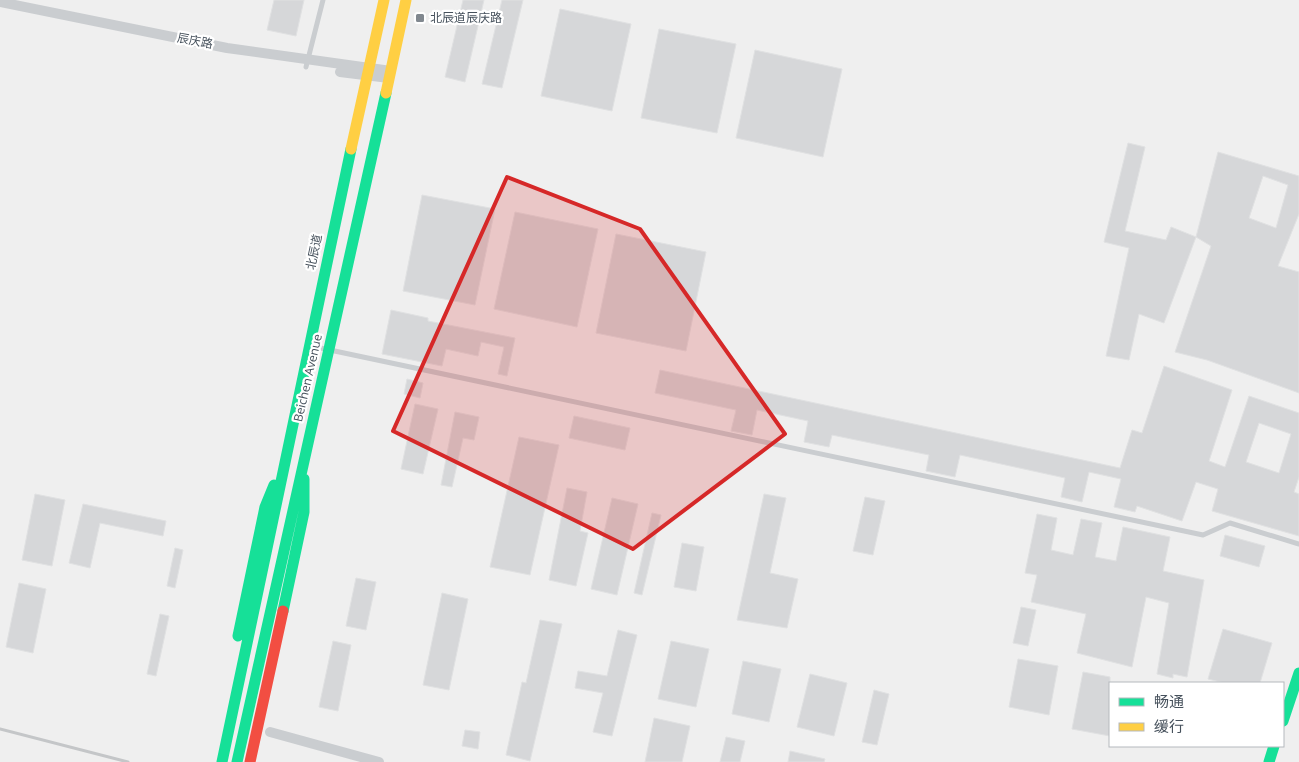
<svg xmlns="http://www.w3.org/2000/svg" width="1299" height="762" font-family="'Open Sans','Noto Sans SC',sans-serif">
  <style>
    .building { fill: #d6d7d9; stroke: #e0e1e2; fill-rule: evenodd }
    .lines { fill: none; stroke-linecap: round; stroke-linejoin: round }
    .lane { stroke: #cacdd0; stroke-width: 5 }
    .street { stroke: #cacdd0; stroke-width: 10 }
    .fast { stroke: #16e098; stroke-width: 11 }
    .slow { stroke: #ffcf43; stroke-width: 11 }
    .jam { stroke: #f24e42; stroke-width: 11 }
    .rail { stroke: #c4c6c8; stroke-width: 3 }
    .marked { fill: #d62828; fill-opacity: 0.2; stroke: #d62828; stroke-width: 4; stroke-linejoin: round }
    .poi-dot { fill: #81888f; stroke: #fff; stroke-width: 2 }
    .labels { text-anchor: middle; stroke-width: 4.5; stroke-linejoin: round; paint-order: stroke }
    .poi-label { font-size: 12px; fill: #46515c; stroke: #fff; text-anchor: start }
    .street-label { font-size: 12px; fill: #46515c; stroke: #fff }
  </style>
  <rect width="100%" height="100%" fill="#efefef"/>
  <path class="building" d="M274 0H304L296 36 267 30Z
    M463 0H484L465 82 445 77Z
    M502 0H523L502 88 482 84Z
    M560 9 631 24 612 111 541 96Z
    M659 29 736 44 717 133 641 118Z
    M755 50 842 69 823 157 736 138Z
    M1128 143 1145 147 1125 231 1166 240 1171 227 1196 237 1164 323 1139 314 1129 360 1106 356 1129 248 1104 242Z
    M1218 152 1299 176V214L1278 266 1299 272V393L1207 360 1175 352 1211 246 1196 237ZM1263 176 1288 185 1276 228 1249 218Z
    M422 195 495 209 475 305 403 291Z
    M515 212 598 229 577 327 494 309Z
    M616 234 706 252 686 351 596 333Z
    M391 310 428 318V321L515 338 507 376 498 374 504 347 481 342 478 356 446 349 442 366 382 354Z
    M1164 366 1232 390 1209 461 1225 467 1249 396 1299 413V477L1294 492 1299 494V536L1212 511 1218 489 1196 482 1182 521 1137 506 1135 512 1114 507 1121 479 1089 472 1082 502 1061 497 1065 478 960 455 955 477 926 471 929 455 832 435 829 447 804 442 808 421 757 410 752 435 731 431 736 410 655 393 660 370 1120 468 1132 430 1142 433ZM1259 423 1291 434 1279 473 1246 462Z
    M407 379 423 383 420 398 404 394Z
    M415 404 438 409 423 474 401 469Z
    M455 412 479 417 474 440 463 438 452 487 441 485Z
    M574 416 630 428 625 450 569 438Z
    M519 437 559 445 530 575 490 567Z
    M567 488 587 492 580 531 588 533 576 586 549 580Z
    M35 494 65 500 52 566 22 560Z
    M764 494 786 498 770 573 798 579 787 628 737 620Z
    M865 497 885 501 873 555 853 551Z
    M612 498 638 504 617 595 591 589Z
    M83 504 166 521 163 536 100 523 90 568 69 563Z
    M652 513 661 515 642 595 634 593Z
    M1037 514 1057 518 1051 550 1073 555 1081 519 1102 523 1095 557 1116 561 1123 527 1170 537 1163 571 1204 580 1187 677 1173 674V678L1157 674 1169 603 1146 597 1132 667 1077 653 1086 614 1031 602 1037 575 1025 573Z
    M1225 535 1265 546 1259 567 1220 556Z
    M682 543 704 547 696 591 674 587Z
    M175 548 183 550 175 588 167 586Z
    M356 578 376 582 366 630 346 626Z
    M19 583 46 589 33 653 6 647Z
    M442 593 468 599 449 690 423 685Z
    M1021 607 1036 610 1028 646 1013 643Z
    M160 614 169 616 156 676 147 674Z
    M540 620 562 624 530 761 506 755 522 682 526 683Z
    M1223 629 1272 643 1260 683H1224L1208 679Z
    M618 630 637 635 612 736 593 732 603 693 575 688 578 671 607 676Z
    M333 641 351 645 338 711 319 707Z
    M671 641 709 649 696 707 658 699Z
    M1018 659 1058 666 1049 715 1009 707Z
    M743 661 781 669 769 722 732 714Z
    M1083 672 1110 677V736L1072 729Z
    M810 674 847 683 834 736 797 727Z
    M874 690 889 694 877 745 862 742Z
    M654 718 690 726 682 762H645Z
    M465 730 480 732 478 749 462 746Z
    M726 737 745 741 740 762H720Z
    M790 751 825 759 824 762H788Z"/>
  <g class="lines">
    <path class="lane" d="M306 67 323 0
      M311 346 1203 535 1230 523 1299 544"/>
    <path class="street" d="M0 2 227 48 391 71
      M340 72 389 78
      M270 732 379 762"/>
    <path class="fast" d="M283 611 304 512V479
      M238 636 265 507 274 485
      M1283 721 1299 673
      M222 762 351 149
      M237 762 386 93
      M1269 762 1274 746"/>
    <path class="slow" d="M386 93 406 0
      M351 149 384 0"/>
    <path class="jam" d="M250 762 283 611"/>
    <path class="rail" d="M0 729 128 762"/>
  </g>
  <path class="marked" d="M507 177 640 229 785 434 633 549 393 431Z"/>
  <rect class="poi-dot" x="415" y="13" width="10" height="10" rx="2.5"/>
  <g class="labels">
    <g class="poi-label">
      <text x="430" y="22">北辰道辰庆路</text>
    </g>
    <g class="street-label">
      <text transform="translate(195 41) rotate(11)" y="4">辰庆路</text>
      <text transform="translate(314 252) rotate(-78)" y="4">北辰道</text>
      <text transform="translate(308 378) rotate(-77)" y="4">Beichen Avenue</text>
    </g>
  </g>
  <rect x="1109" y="682" width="175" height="65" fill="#ffffff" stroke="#b5b9be"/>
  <rect x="1119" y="698" width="25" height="8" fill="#16e098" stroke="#b5b9be"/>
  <text x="1154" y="707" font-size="15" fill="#46515c">畅通</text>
  <rect x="1119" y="723" width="25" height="8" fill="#ffcf43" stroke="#b5b9be"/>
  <text x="1154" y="732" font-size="15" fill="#46515c">缓行</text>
</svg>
